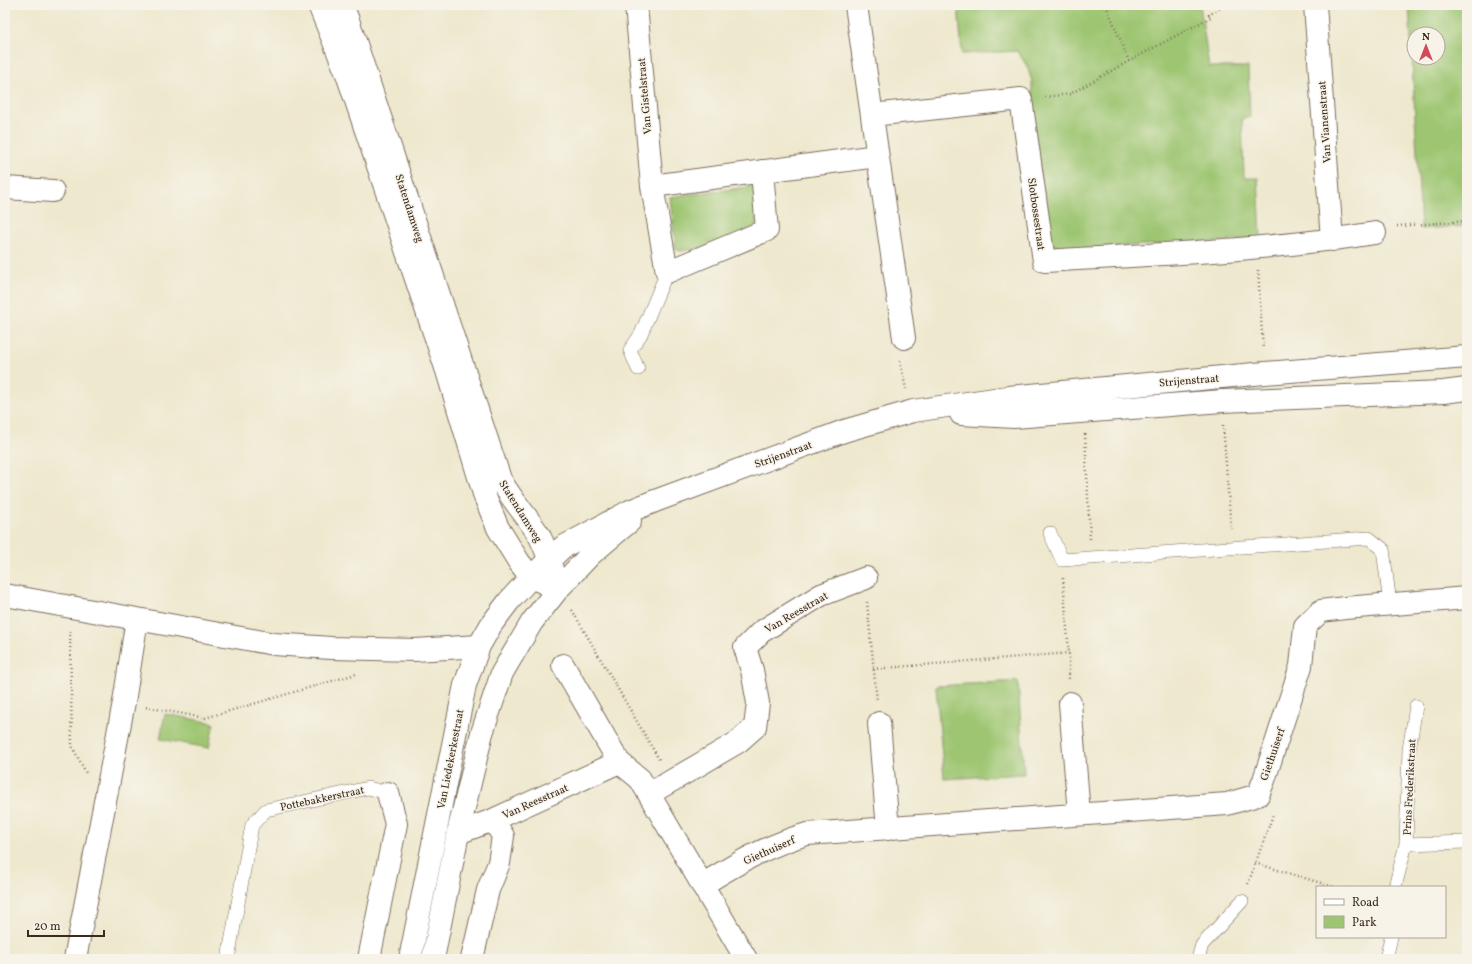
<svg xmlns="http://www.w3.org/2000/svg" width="1472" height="964" font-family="Vollkorn,serif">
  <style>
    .green { fill: #9ec672; stroke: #6c7848; fill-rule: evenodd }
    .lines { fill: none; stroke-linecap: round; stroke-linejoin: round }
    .service-casing { stroke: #7a6c5c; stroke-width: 14 }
    .minor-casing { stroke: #7a6c5c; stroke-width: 24 }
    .tertiary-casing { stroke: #7a6c5c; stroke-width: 24 }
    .path { stroke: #7a6c5c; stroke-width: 2.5; stroke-dasharray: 1 3; stroke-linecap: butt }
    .service { stroke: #fff; stroke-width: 13 }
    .minor { stroke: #fff; stroke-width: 22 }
    .tertiary { stroke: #fff; stroke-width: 22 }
    .labels { text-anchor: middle; stroke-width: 3; stroke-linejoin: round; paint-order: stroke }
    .street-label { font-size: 11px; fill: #3b2a1e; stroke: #f7f3e8 }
  </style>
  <rect width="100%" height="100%" fill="#f7f3e8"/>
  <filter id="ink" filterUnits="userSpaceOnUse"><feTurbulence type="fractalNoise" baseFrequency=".025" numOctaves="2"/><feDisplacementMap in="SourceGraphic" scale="8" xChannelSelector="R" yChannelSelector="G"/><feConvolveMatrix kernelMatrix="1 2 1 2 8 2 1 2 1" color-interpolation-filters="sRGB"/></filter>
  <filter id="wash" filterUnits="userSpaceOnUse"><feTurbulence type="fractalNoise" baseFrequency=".012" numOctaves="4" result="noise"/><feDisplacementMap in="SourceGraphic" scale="16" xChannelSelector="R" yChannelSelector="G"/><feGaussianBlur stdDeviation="0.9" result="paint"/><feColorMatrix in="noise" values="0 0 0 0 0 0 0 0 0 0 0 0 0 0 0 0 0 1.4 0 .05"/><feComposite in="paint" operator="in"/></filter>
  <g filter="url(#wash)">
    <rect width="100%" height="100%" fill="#eee8ce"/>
    <path class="green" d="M958 5H1200L1209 67H1248L1250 117 1242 118 1244 178H1258L1261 239 1065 249 1051 245 1032 119V81L1027 66 1017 51 962 54Z
      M1409 5H1467V226L1421 229ZM1414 34H1438V58H1414Z
      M755 186 756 226 715 246 680 251 676 249 670 197Z
      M1018 681 1024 774 944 779 936 686Z
      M165 714 214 723 209 748 160 739Z"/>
  </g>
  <g filter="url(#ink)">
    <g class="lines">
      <defs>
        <path id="service" d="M638 369 630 350 641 334 667 272
          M1050 533 1062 560 1369 538 1383 549 1390 604
          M1406 844 1467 842
          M1395 887 1406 844 1409 750 1416 706
          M228 959 252 825 266 810 368 788 388 793
          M1198 959 1202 945 1242 901
          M1386 959 1391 937"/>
        <path id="minor" d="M636 5 652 186 667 272 767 230 762 171
          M856 5 904 338
          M1315 5 1332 240
          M872 115 1021 99 1044 261C1154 254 1265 251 1375 233
          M652 186 877 156
          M5 188 53 191
          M5 595 137 619
          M563 665 619 762 640 779 746 959
          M1070 703 1079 814
          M879 723 888 829
          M649 794 738 742 755 727 758 703 752 670 745 648 761 632 821 595 866 578
          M458 833 493 820 619 762
          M702 885C736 864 768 845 807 834L1227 804 1258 795 1264 780 1301 666 1305 626 1321 611 1345 608 1467 598
          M75 959 124 702 137 619 274 644 331 648 415 650 479 646
          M369 959 396 824 388 793
          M472 959 488 890 499 863 503 836 493 820"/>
        <path id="tertiary" d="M319 5 347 74 447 371 485 497 498 528 519 562 531 577 558 589
          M342 5 348 20 500 479C511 499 527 516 539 535 545 547 550 560 553 573
          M961 414 1014 417 1222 401 1443 392 1467 389
          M410 959 465 685 479 646 491 625 509 601 531 577 563 547 630 511 655 501 844 431 913 411 1008 397 1265 373 1467 357
          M433 959 458 833 482 733 502 673 532 622 558 589 591 554 630 521"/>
      </defs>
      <use href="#service" class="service-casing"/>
      <use href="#minor" class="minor-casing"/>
      <use href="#tertiary" class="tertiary-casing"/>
      <path class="path" d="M1106 5 1129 61
        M950 8 992 5
        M1045 97 1070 94 1129 61 1211 17 1209 15 1223 6 1229 5
        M1397 226 1467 221
        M1258 270 1263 349
        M900 361 906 389
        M1223 425 1231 529
        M1085 434 1090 539
        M1063 578 1069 653V679
        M867 602 877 701
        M572 610 660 761
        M70 631 72 746 86 773
        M873 669 1069 653
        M146 707 205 718 356 674
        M1255 863 1334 887
        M1248 884 1273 815"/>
      <use href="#service" class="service"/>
      <use href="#minor" class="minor"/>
      <use href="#tertiary" class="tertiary"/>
    </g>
  </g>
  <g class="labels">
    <g class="street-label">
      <text transform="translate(644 96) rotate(-95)" y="4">Van Gistelstraat</text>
      <text transform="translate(1324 122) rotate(-94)" y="4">Van Vianenstraat</text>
      <text transform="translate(410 208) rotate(72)" y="4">Statendamweg</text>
      <text transform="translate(1037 214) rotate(82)" y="4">Slotbossestraat</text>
      <text transform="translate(1189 380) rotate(-5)" y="4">Strijenstraat</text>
      <text transform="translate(783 454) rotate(-20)" y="4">Strijenstraat</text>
      <text transform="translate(521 511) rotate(58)" y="4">Statendamweg</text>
      <text transform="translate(796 612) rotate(-30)" y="4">Van Reesstraat</text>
      <text transform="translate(1272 754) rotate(-71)" y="4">Giethuiserf</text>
      <text transform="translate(450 759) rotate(-79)" y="4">Van Liedekerkestraat</text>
      <text transform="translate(1409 787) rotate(-87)" y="4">Prins Frederikstraat</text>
      <text transform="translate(322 798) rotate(-12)" y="4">Pottebakkerstraat</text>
      <text transform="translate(535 801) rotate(-24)" y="4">Van Reesstraat</text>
      <text transform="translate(769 850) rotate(-24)" y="4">Giethuiserf</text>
    </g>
  </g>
  <rect width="1472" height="964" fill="none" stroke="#f7f3e8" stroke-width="20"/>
  <rect x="1316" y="886" width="130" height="52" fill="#f7f3e8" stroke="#aca397"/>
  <rect x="1324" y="899" width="20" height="6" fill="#ffffff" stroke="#aca397"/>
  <text x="1352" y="906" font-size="12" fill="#3b2a1e">Road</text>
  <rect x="1324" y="916" width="20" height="12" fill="#9ec672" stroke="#aca397"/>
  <text x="1352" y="926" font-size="12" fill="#3b2a1e">Park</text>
  <g transform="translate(1426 46)"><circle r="19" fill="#f7f3e8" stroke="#aca397"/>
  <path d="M0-3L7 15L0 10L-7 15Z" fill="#d1495b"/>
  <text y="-6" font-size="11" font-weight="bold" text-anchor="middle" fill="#3b2a1e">N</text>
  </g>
  <path d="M28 930v6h76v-6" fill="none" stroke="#3b2a1e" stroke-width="2"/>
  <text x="34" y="930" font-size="12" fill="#3b2a1e" stroke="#f7f3e8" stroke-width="3" paint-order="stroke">20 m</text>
</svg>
